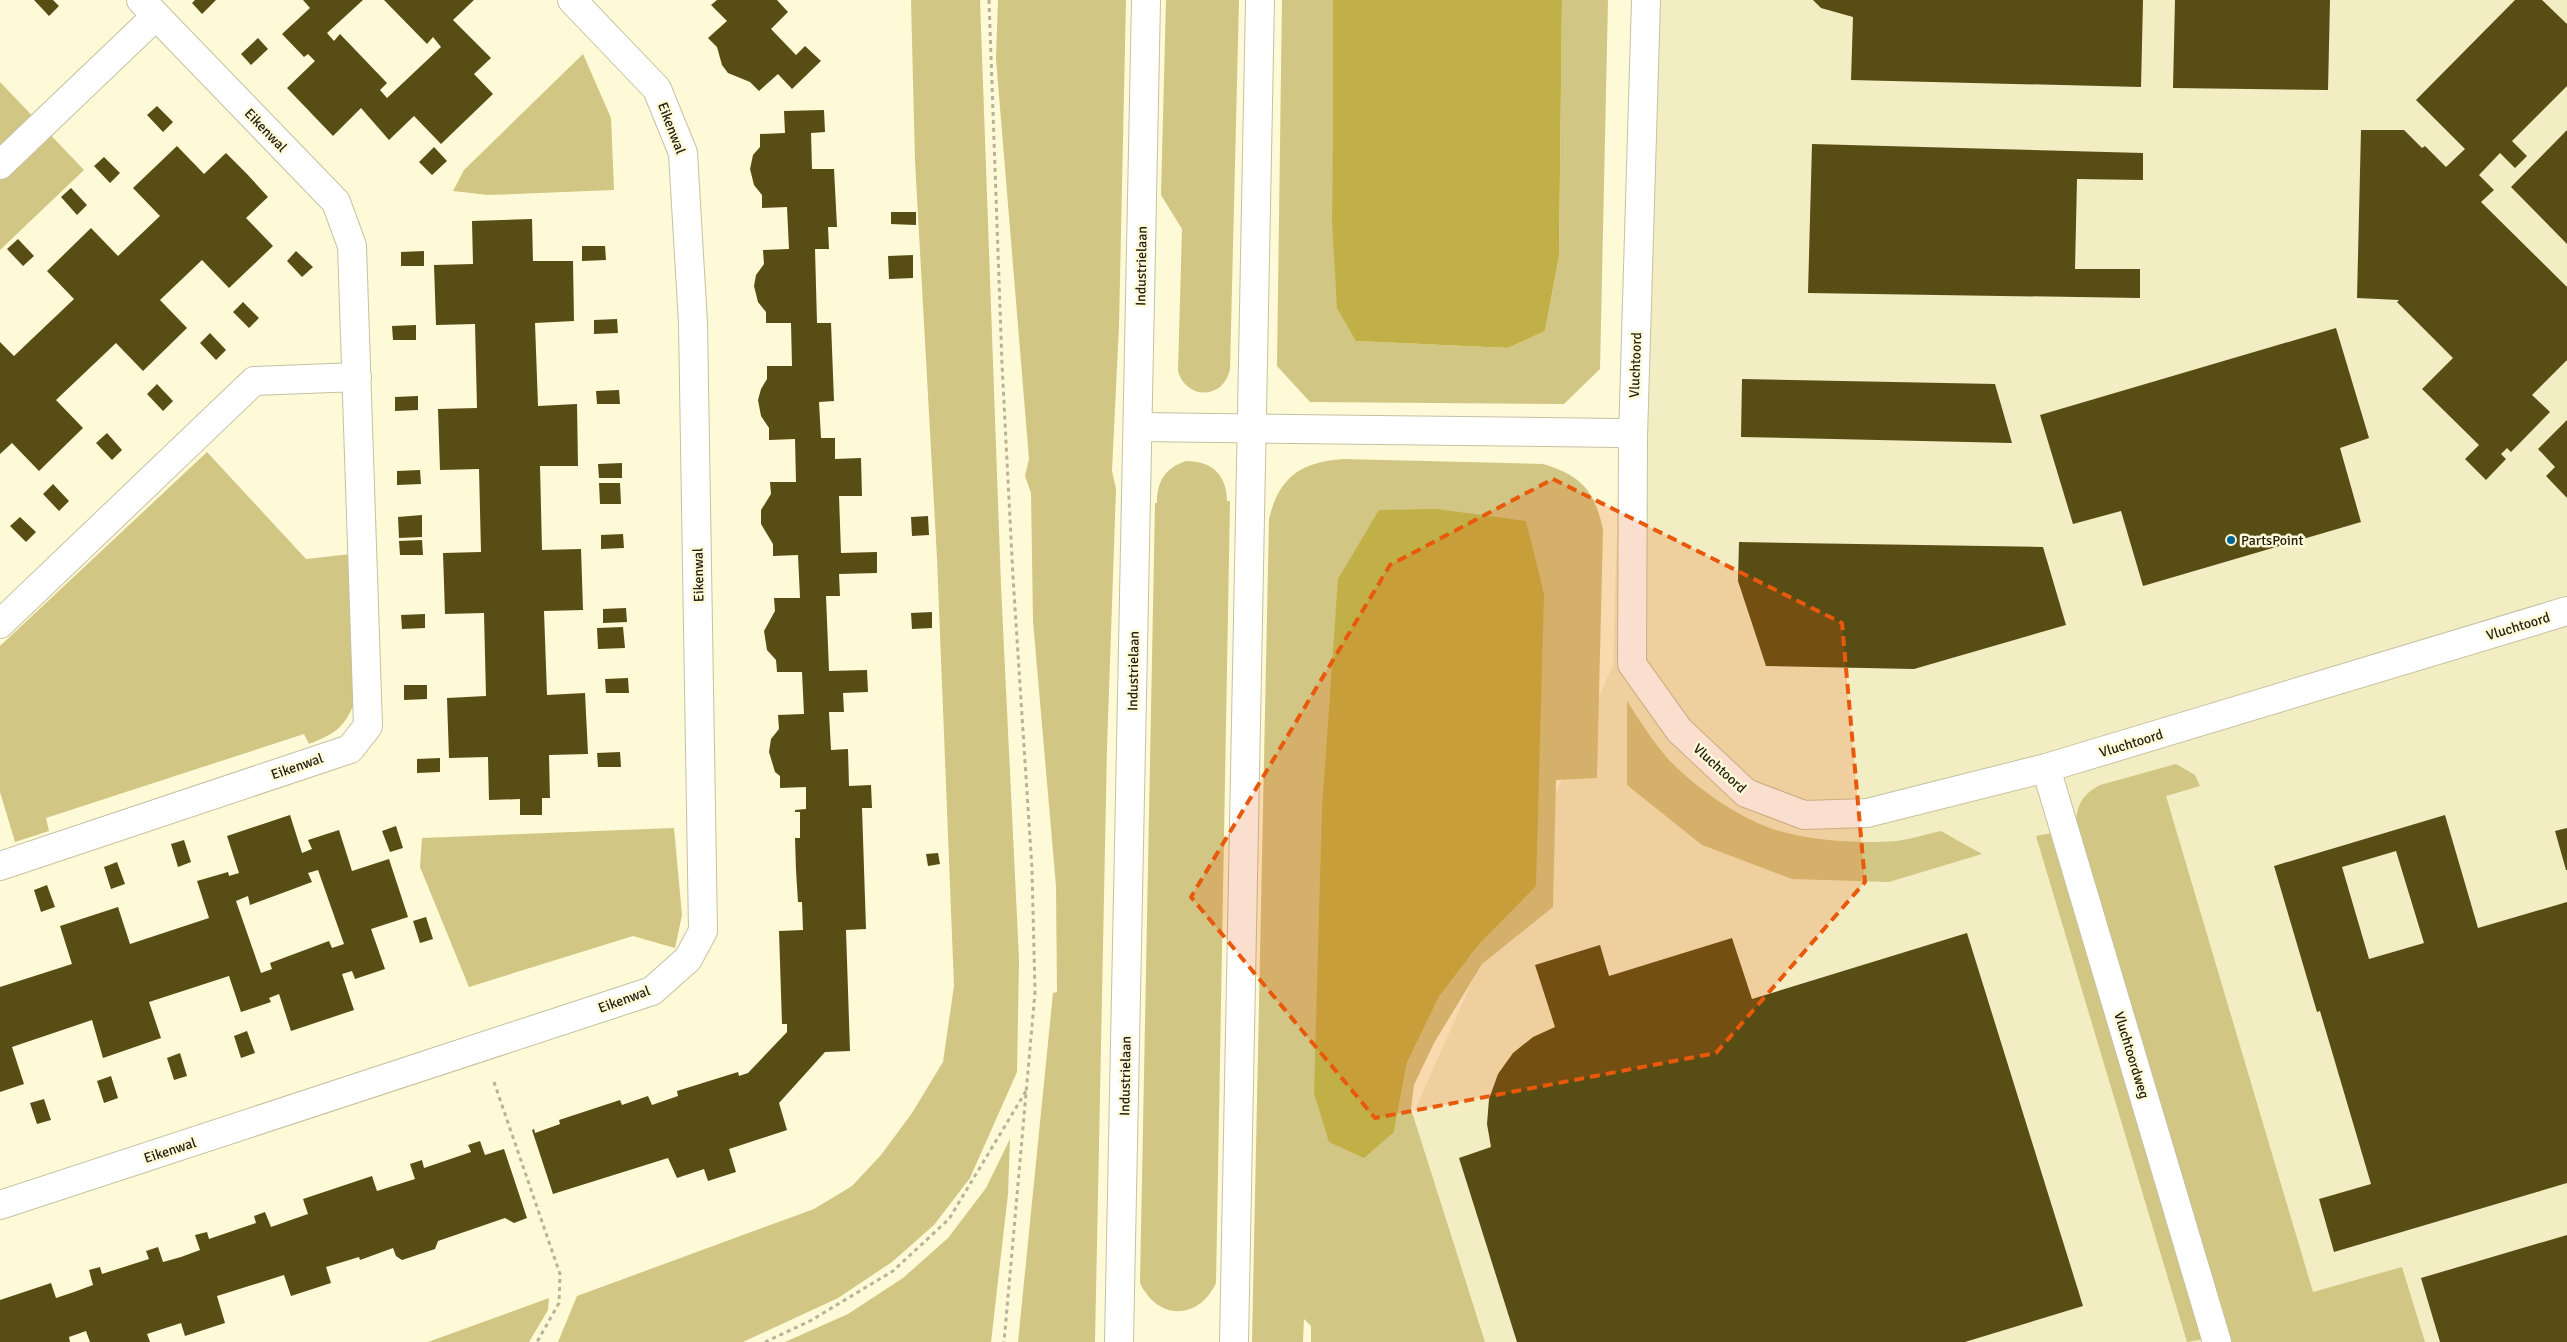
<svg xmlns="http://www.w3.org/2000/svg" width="2567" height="1342" font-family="Signika,sans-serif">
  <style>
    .built { fill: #f3edc3 }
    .green { fill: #d1c683; fill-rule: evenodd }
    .water { fill: #c1b047 }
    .building { fill: #574d15; fill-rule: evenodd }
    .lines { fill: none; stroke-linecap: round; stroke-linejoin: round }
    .minor-casing { stroke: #c6c1a1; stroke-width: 30 }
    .secondary-casing { stroke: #c6c1a1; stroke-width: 30 }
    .path { stroke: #b7b398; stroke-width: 3; stroke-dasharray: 4 4; stroke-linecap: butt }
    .minor { stroke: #fff; stroke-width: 28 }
    .secondary { stroke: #fff; stroke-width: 28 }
    .marked { fill: #e8590c; fill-opacity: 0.2; stroke: #e8590c; stroke-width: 4; stroke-dasharray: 10 6; stroke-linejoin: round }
    .poi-dot { fill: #006493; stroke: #fef9d7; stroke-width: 2 }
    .labels { text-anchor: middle; stroke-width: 5; stroke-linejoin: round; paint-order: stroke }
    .street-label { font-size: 14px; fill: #222014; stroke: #fef9d7 }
    .poi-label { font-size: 14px; fill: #222014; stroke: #fef9d7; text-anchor: start }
  </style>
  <rect width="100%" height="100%" fill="#fef9d7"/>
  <path class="built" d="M1633 0H2567V1342H1443L1389 1168 1613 665Z"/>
  <path class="green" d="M911 0H980L1001 586 1019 959 1017 1072 970 1178 934 1225 892 1262 838 1298 743 1342H558L577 1296 814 1209 852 1186 881 1155 912 1113 943 1062 954 986 937 558 915 161Z
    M998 0H1126L1119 325 1112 471 1116 489 1107 748 1095 1342H1018L1053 993 1057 992 1056 886 1033 621 1031 493 1025 476 1029 459 996 59Z
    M1166 0H1239L1230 369C1224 400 1186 400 1178 371L1182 229 1161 195Z
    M1282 0H1333L1332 221 1356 341 1508 348 1545 331 1559 256 1562 0H1608L1600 369 1564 404 1310 402 1277 366Z
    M583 54 611 118 614 190 488 195 453 191 464 170Z
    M0 82 84 170 0 250Z
    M207 452 306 559 351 554 355 702C343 729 336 733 309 744L304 734 46 818 49 831 15 842 0 792V646Z
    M1343 459 1543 464C1582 476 1594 490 1603 529L1597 778 1556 780 1553 907 1482 964 1434 1043 1414 1085 1411 1109 1485 1342H1311V1326L1304 1319 1303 1342H1252L1269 519C1279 477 1301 462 1343 459ZM1437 509 1480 943 1439 997 1407 1063 1394 1132Z
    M1186 461C1212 461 1227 475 1227 501H1230L1216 1283C1199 1320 1158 1321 1140 1283L1155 503H1157C1157 481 1165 468 1186 461Z
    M1627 701C1640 721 1653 742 1669 760 1695 787 1740 819 1776 830 1813 841 1858 844 1897 841 1911 839 1927 834 1941 831L1982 854 1889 882 1792 879 1702 845 1627 785Z
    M2176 764 2195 775 2200 786 2166 796 2313 1292 2402 1267 2425 1342H2228L2076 823C2077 804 2083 794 2100 785Z
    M674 828 682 915 675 948 633 936 469 987 420 867 422 838Z
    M2052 833 2206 1339 2187 1342 2036 836Z
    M1010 1139 1008 1194 991 1342H785L848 1314 903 1278 948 1238 986 1188Z
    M549 1298 548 1310 529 1342H428Z"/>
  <path class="water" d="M1333 0H1562L1559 256 1545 331 1508 348 1356 341 1337 308 1332 221Z
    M1437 509 1526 521 1544 594 1536 886 1480 943 1439 997 1407 1063 1394 1132 1364 1158 1329 1142 1314 1093 1322 808 1338 579 1379 510Z"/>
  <path class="building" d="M34 0H53L59 6 49 16Z
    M195 0H216L202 14 192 3Z
    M303 0H363L327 33 334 41 340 34 387 83 380 90 387 98 441 47 433 37 427 44 384 0H474L453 20 491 58 474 74 493 94 441 144 414 116 389 140 361 108 333 136 287 88 315 61 308 54 304 57 282 34 310 8Z
    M717 0H777L788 12 771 29 796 55 805 46 821 61 792 89 778 74 759 91 750 82 728 73 722 65 717 47 708 38 727 21 711 5Z
    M1813 0H2143L2141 87 1851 80 1853 17 1821 8Z
    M2175 0H2330L2328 90 2173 88Z
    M2515 0H2542L2567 24V86L2512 141 2527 156 2515 168 2500 153 2479 175 2494 190 2481 202 2567 287V360L2532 395 2550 412 2511 452 2507 448 2501 454 2506 459 2486 480 2465 459 2479 445 2422 389 2453 358 2397 302 2399 300 2357 298 2361 130H2404L2422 148 2425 146 2446 167 2465 149 2416 100Z
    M258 38 268 49 251 65 241 54Z
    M157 106 173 122 163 132 147 115Z
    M824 110 825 132 811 133 812 169H834L837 227H828L829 249H815L817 323H831L834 401 819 402 821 438H835V459L861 458 862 496H839L841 553 877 552V573L839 574 840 596H826L829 671 867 670 868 692 843 693 844 712H829L831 750 848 749 849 786 871 785 872 808H862L866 929 846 930 850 1051 825 1052 779 1103 787 1130 729 1149 736 1172 708 1181 704 1169 677 1178 668 1158 553 1194 532 1130 534 1129 535 1133 560 1124 559 1120 620 1100 622 1105 648 1096 652 1105 678 1096 677 1091 738 1072 739 1076 748 1073 787 1032V1024H782L779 931 803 930 802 902H798L796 870 795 838H800V812H795V810L806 809V787L780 788V776L775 772 769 752 771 739 779 729 778 715 804 714 802 672H777L776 660 767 650 764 631 775 611 774 598H800L798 555 773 556V544L761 524V510L771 494 770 482H796L795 439 769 440V428L761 416 758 400 761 389 767 379V366H792L791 323H766V312L758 302 754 286 756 275 764 264 763 250 789 249 787 207 762 208V195L754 185 750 169 753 155 760 147V134L785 133 784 111Z
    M2567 130V244L2511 187Z
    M1812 144 2143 153V180L2077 179 2075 269H2140V298L1808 293Z
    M177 146 204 174 226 153 247 174 268 197 246 218 273 246 229 288 202 260 160 300 187 328 143 371 116 343 56 400 83 428 39 471 12 443 0 454V342L14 356 74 299 47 271 91 228 118 256 160 216 133 188Z
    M434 147 447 161 432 175 419 162Z
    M104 157 120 173 110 183 94 166Z
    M71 188 87 205 77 215 61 197Z
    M891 212H916V225L891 224Z
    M532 219 533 261H573L574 321 535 323 538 406 577 404 578 466H540L542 550 581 549 582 579 583 610 544 611 547 695 585 693 588 754 549 755 550 798H542V815H520V799L489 800 488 757 449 758 447 698 486 696 485 655 484 613 445 614 443 553 481 552 479 469 440 470 438 409 477 408 475 324 436 325 434 265 473 264 472 221Z
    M18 239 34 256 23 266 7 249Z
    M582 246H605L606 260 582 261Z
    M296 251 313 267 302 277 287 261Z
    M424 251V266H401V252Z
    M913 255V278L889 279 888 256Z
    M243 302 259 318 249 328 233 312Z
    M617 319 618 333 594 334V320Z
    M416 325V340H393L392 326Z
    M2336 328 2369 438 2340 448 2361 522 2143 586 2121 511 2073 524 2040 415Z
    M210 333 226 350 216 360 200 343Z
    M1742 379 1995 384 2012 443 1741 437Z
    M157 384 173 401 163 411 147 394Z
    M619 390 620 404H597L596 391Z
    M418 396V410L395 411V397Z
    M2567 420V498L2546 476 2555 467 2538 449Z
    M107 433 122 450 112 460 96 443Z
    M622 463V478H599L598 464Z
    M420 470 421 484 397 485V471Z
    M599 483H620L621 504H600Z
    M53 484 69 501 59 511 43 494Z
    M422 515V537L399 538 398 517Z
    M928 516 929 535 912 536 911 517Z
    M20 517 36 532 26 542 10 526Z
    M623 534 624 548 601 549V535Z
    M422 540 423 555H400L399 541Z
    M1739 542 2043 547 2066 625 1914 669 1766 666 1738 581Z
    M626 608 627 622 603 623V609Z
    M932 612V628L912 629 911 613Z
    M425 614V628L402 629 401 615Z
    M623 627 625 648 598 649 597 628Z
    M628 678 629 693H606L605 679Z
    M404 685H427V699L404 700Z
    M620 752 621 767H598L597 753Z
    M440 758V772L417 773V759Z
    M290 815 302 853 312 849 308 840 339 830 352 871 389 859 408 917 371 929 385 969 355 979 352 971 342 974 354 1010 291 1031 279 994 269 998 271 1002 241 1012 229 976 149 1002 161 1038 103 1058 92 1020 12 1047 24 1084 0 1092V987L72 964 60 926 118 907 130 944 209 918 197 881 228 872 229 876 239 873 227 836ZM318 870 344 944 332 948 329 941 270 963 272 969 261 973 236 901 248 896 250 905 312 882 308 873Z
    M2445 815 2478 928 2567 902V1183L2334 1252 2319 1199 2371 1184 2320 1011 2317 1012 2274 866ZM2396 851 2424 943 2369 959 2342 867Z
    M396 826 403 848 390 852 382 831Z
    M2567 828V870H2566L2555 831Z
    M184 840 191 862 178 867 171 844Z
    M938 853 940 864 928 866 926 854Z
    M117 862 125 884 111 889 104 867Z
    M47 885 55 907 41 912 34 890Z
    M426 917 433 939 420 943 413 921Z
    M1967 933 2083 1306 1965 1342H1517L1459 1158 1491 1147 1487 1124 1489 1099 1498 1074 1513 1053 1533 1037 1555 1027 1535 965 1600 945 1609 976 1732 938 1752 999Z
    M247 1031 255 1053 241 1058 234 1036Z
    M180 1053 187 1076 174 1080 167 1058Z
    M111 1076 118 1098 104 1103 97 1081Z
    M44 1099 51 1120 37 1124 30 1103Z
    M480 1141 485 1155 504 1149 527 1218 514 1223 505 1218 438 1241 435 1249 402 1260 396 1256 393 1248 360 1260 359 1257 326 1267 331 1283 291 1296 284 1275 217 1296 225 1323 185 1336 181 1323 147 1334 150 1342H90L86 1331 69 1337 70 1342H0V1300L51 1283 56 1298 74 1292 93 1285 89 1270 100 1267 102 1274 149 1259 146 1251 158 1247 163 1262 181 1257 200 1250 195 1235 207 1232 209 1239 256 1223 254 1216 265 1212 271 1227 288 1221 308 1214 303 1199 372 1176 377 1191 415 1179 410 1164 422 1160 424 1168 471 1152 468 1145Z
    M2567 1235V1342H2440L2421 1278Z"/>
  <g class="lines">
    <defs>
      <path id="minor" d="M1646 0 1633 437 1632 664 1679 730 1746 793 1804 815 1867 813 2046 768 2567 611
        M0 165 156 16
        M1138 427 1620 433 1633 437
        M0 624 254 381 357 377
        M2046 768 2217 1342
        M0 866 350 749 368 726 352 246 336 202 141 0
        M0 1205 652 991 688 959 703 931 693 323 683 153 657 89 572 0"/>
      <path id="secondary" d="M1119 1342 1146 0
        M1234 1342 1260 0"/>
    </defs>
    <use href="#minor" class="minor-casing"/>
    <use href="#secondary" class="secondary-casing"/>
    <path class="path" d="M989 0 1002 364 1013 577 1032 869 1035 992 1004 1342
      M494 1082 560 1274 559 1303 537 1342
      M765 1342 810 1321 893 1271 949 1219 1026 1091"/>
    <use href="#minor" class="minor"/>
    <use href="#secondary" class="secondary"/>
  </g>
  <path class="marked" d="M1553 479 1842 623 1865 882 1716 1053 1375 1118 1191 897 1390 565Z"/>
  <circle class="poi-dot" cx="2231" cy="540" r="5"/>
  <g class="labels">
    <g class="street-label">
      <text transform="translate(672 128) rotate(69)" y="5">Eikenwal</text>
      <text transform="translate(266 130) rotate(46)" y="5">Eikenwal</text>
      <text transform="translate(1141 266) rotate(-89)" y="5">Industrielaan</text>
      <text transform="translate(1635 365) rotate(-88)" y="5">Vluchtoord</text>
      <text transform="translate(698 575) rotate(-91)" y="5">Eikenwal</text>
      <text transform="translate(2518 626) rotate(-17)" y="5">Vluchtoord</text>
      <text transform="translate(1133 671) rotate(-89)" y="5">Industrielaan</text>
      <text transform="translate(2131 743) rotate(-17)" y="5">Vluchtoord</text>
      <text transform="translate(297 766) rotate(-19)" y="5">Eikenwal</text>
      <text transform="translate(1720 768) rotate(42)" y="5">Vluchtoord</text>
      <text transform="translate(624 999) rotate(-20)" y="5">Eikenwal</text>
      <text transform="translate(2132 1055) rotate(73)" y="5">Vluchtoordweg</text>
      <text transform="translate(1125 1076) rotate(-89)" y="5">Industrielaan</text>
      <text transform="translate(170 1150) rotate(-18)" y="5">Eikenwal</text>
    </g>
    <g class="poi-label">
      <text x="2241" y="545">PartsPoint</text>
    </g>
  </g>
</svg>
